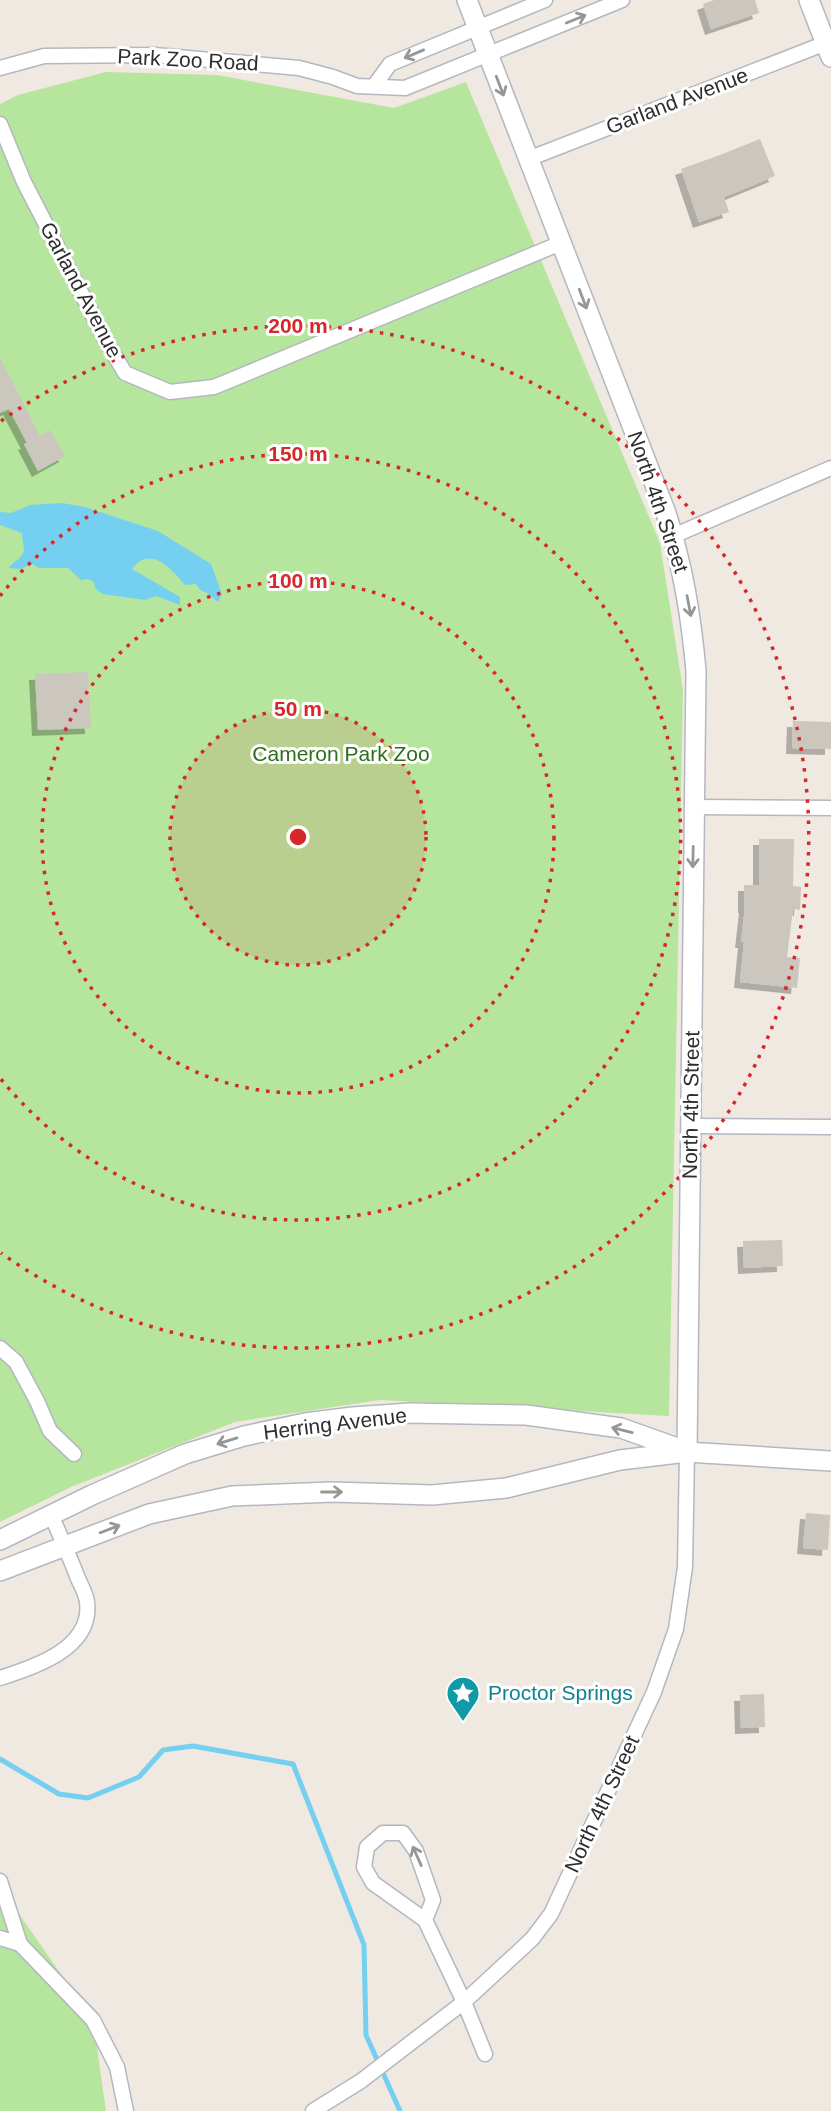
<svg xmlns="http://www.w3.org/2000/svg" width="831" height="2111" font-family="Arial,sans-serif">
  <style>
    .green { fill: #b6e59e }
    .water { fill: #75cff0 }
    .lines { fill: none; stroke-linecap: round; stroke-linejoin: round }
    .stream { stroke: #75cff0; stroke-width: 5 }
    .building { fill: #cbc7bf; filter: url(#shadow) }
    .minor-casing { stroke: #b4b7c1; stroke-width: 17 }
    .secondary-casing { stroke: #b4b7c1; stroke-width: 22 }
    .minor { stroke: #fff; stroke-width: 14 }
    .secondary { stroke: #fff; stroke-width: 19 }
    .oneway { stroke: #969696 }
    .ring { fill: none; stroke: #d62828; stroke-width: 3.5; stroke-dasharray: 3.5 7 }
    .labels { text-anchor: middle; stroke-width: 6; stroke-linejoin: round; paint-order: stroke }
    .street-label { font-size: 21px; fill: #2e2e2e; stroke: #fff }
    .park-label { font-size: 21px; fill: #2c6e1b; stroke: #fff }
    .culture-label { font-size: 21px; fill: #0d838f; stroke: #fff; text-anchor: start }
    .centre { fill: #d62828; stroke: #fff; stroke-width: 3.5 }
    .ring-label { font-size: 21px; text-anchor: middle; font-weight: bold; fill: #d62828; stroke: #fff; stroke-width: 6; stroke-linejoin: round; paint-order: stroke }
  </style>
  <defs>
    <filter id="shadow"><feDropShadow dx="-6" dy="6" stdDeviation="0" flood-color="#0004"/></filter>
  </defs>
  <rect width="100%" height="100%" fill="#efe9e1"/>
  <path class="green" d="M106 72 217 75 394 108 466 82 660 543 683 690 669 1416 380 1400 235 1422 71 1487 0 1522V104L18 95Z
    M0 1882 3 1891 93 2020 106 2111H0Z"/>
  <path class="water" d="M62 503 85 507 158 531 211 564 222 594 218 602 207 593 200 590 196 584 185 585C172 569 150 544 132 569L180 597V605L156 596 145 600 102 594 95 588 94 582 88 579 81 580 68 568H39L32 564 20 569 9 568C13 561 22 559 24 551 24 546 22 539 22 533L0 525V512L11 513 30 505Z"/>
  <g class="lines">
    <path class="stream" d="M0 1759 59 1794 88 1798 139 1777 163 1750 193 1746 293 1764 364 1945 366 2035 400 2111"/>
  </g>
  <path class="building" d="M714 0H755L759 13 711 29 703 4Z
    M760 139 775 176 724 197 729 212 699 222 681 169 720 155Z
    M0 358 40 436 50 430 65 456 38 471 24 444 27 443 9 409 0 413Z
    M88 672 91 728 38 730 35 674Z
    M793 721 831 722V749L792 748Z
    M759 839H794L793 886 801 887 800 910 793 909 787 957 800 958 797 988 740 982 744 942H741L745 907H744V885H759Z
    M782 1240 783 1266 744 1268 743 1241Z
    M806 1513 830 1515 828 1550 803 1548Z
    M764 1694 765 1727 741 1728 740 1695Z"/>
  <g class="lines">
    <defs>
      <path id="minor" d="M0 68 44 56 155 55 299 68 333 77 357 86 405 88 622 0
        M374 86 390 64 545 0
        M0 124 24 182 106 341 125 373 170 392 214 387 561 243
        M528 159 826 43
        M673 536 831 468
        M694 807 831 808
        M691 1126 831 1127
        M0 1348 16 1362 37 1401 50 1431 74 1454
        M0 1678C35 1667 93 1648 87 1602 86 1593 80 1584 77 1576 69 1555 60 1535 51 1515
        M0 1881 20 1944 93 2020 117 2067 126 2111
        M425 1920 433 1900 416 1851 403 1833H383L367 1847 364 1867 373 1883 425 1920 464 2002 485 2054
        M0 1938 20 1944
        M313 2111 361 2081 464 2002 532 1939 551 1914 654 1692 676 1629 685 1567 687 1452"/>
      <path id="secondary" d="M467 0 666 513C683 567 691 615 696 671L687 1452
        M809 0 831 57
        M0 1540 92 1495 185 1454 244 1436 305 1423 353 1417 410 1413 526 1415 621 1428 683 1450
        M0 1571 149 1514 232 1496 332 1492 432 1495 506 1488 620 1460 687 1452 831 1461"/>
    </defs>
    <use href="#minor" class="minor-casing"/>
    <use href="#secondary" class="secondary-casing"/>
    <use href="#minor" class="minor"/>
    <use href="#secondary" class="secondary"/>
  </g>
  <defs><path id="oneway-shaft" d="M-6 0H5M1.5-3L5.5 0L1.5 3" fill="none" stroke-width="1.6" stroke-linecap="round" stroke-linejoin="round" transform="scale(1.75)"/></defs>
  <g class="oneway">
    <use href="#oneway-shaft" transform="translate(576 19) rotate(-22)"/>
    <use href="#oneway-shaft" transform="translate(414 54) rotate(157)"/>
    <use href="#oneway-shaft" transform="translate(500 86) rotate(69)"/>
    <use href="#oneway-shaft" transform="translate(583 299) rotate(69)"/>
    <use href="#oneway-shaft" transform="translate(689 606) rotate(79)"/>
    <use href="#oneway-shaft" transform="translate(693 857) rotate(91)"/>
    <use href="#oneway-shaft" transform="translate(622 1430) rotate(-166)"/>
    <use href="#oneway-shaft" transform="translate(227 1441) rotate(163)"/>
    <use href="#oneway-shaft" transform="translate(332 1492)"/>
    <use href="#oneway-shaft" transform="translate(110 1529) rotate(-21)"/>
    <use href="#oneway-shaft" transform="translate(417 1856) rotate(-114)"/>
  </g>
  <circle cx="298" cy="837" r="128" fill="#d62828" fill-opacity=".12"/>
  <g class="ring">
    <circle cx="298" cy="837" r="128"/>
    <circle cx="298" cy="837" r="256"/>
    <path d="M0 596A383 383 0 1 1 0 1078"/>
    <path d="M1 421A511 511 0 1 1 1 1253"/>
  </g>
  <defs>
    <symbol id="sight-pin" viewBox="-11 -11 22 30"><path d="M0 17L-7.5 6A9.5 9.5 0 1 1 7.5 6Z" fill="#0f9aa8" stroke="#fff"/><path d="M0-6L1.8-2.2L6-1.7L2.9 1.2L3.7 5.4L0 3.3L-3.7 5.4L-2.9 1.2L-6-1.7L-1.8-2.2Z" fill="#fff"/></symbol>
  </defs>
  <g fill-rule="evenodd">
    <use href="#sight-pin" x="444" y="1674" width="38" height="52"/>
  </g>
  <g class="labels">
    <g class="street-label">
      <text transform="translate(188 60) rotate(3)" y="7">Park Zoo Road</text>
      <text transform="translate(677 101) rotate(-21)" y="7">Garland Avenue</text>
      <text transform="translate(81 290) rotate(62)" y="7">Garland Avenue</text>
      <text transform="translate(658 502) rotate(71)" y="7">North 4th Street</text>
      <text transform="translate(691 1105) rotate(-89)" y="7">North 4th Street</text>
      <text transform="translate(335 1424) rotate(-7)" y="7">Herring Avenue</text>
      <text transform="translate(602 1804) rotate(-65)" y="7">North 4th Street</text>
    </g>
    <g class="park-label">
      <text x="341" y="761">Cameron Park Zoo</text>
    </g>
    <g class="culture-label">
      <text x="488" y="1700">Proctor Springs</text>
    </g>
  </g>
  <circle cx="298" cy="837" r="10" class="centre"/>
  <g class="ring-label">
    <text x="298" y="333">200 m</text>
    <text x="298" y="461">150 m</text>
    <text x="298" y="588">100 m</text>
    <text x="298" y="716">50 m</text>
  </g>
</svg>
